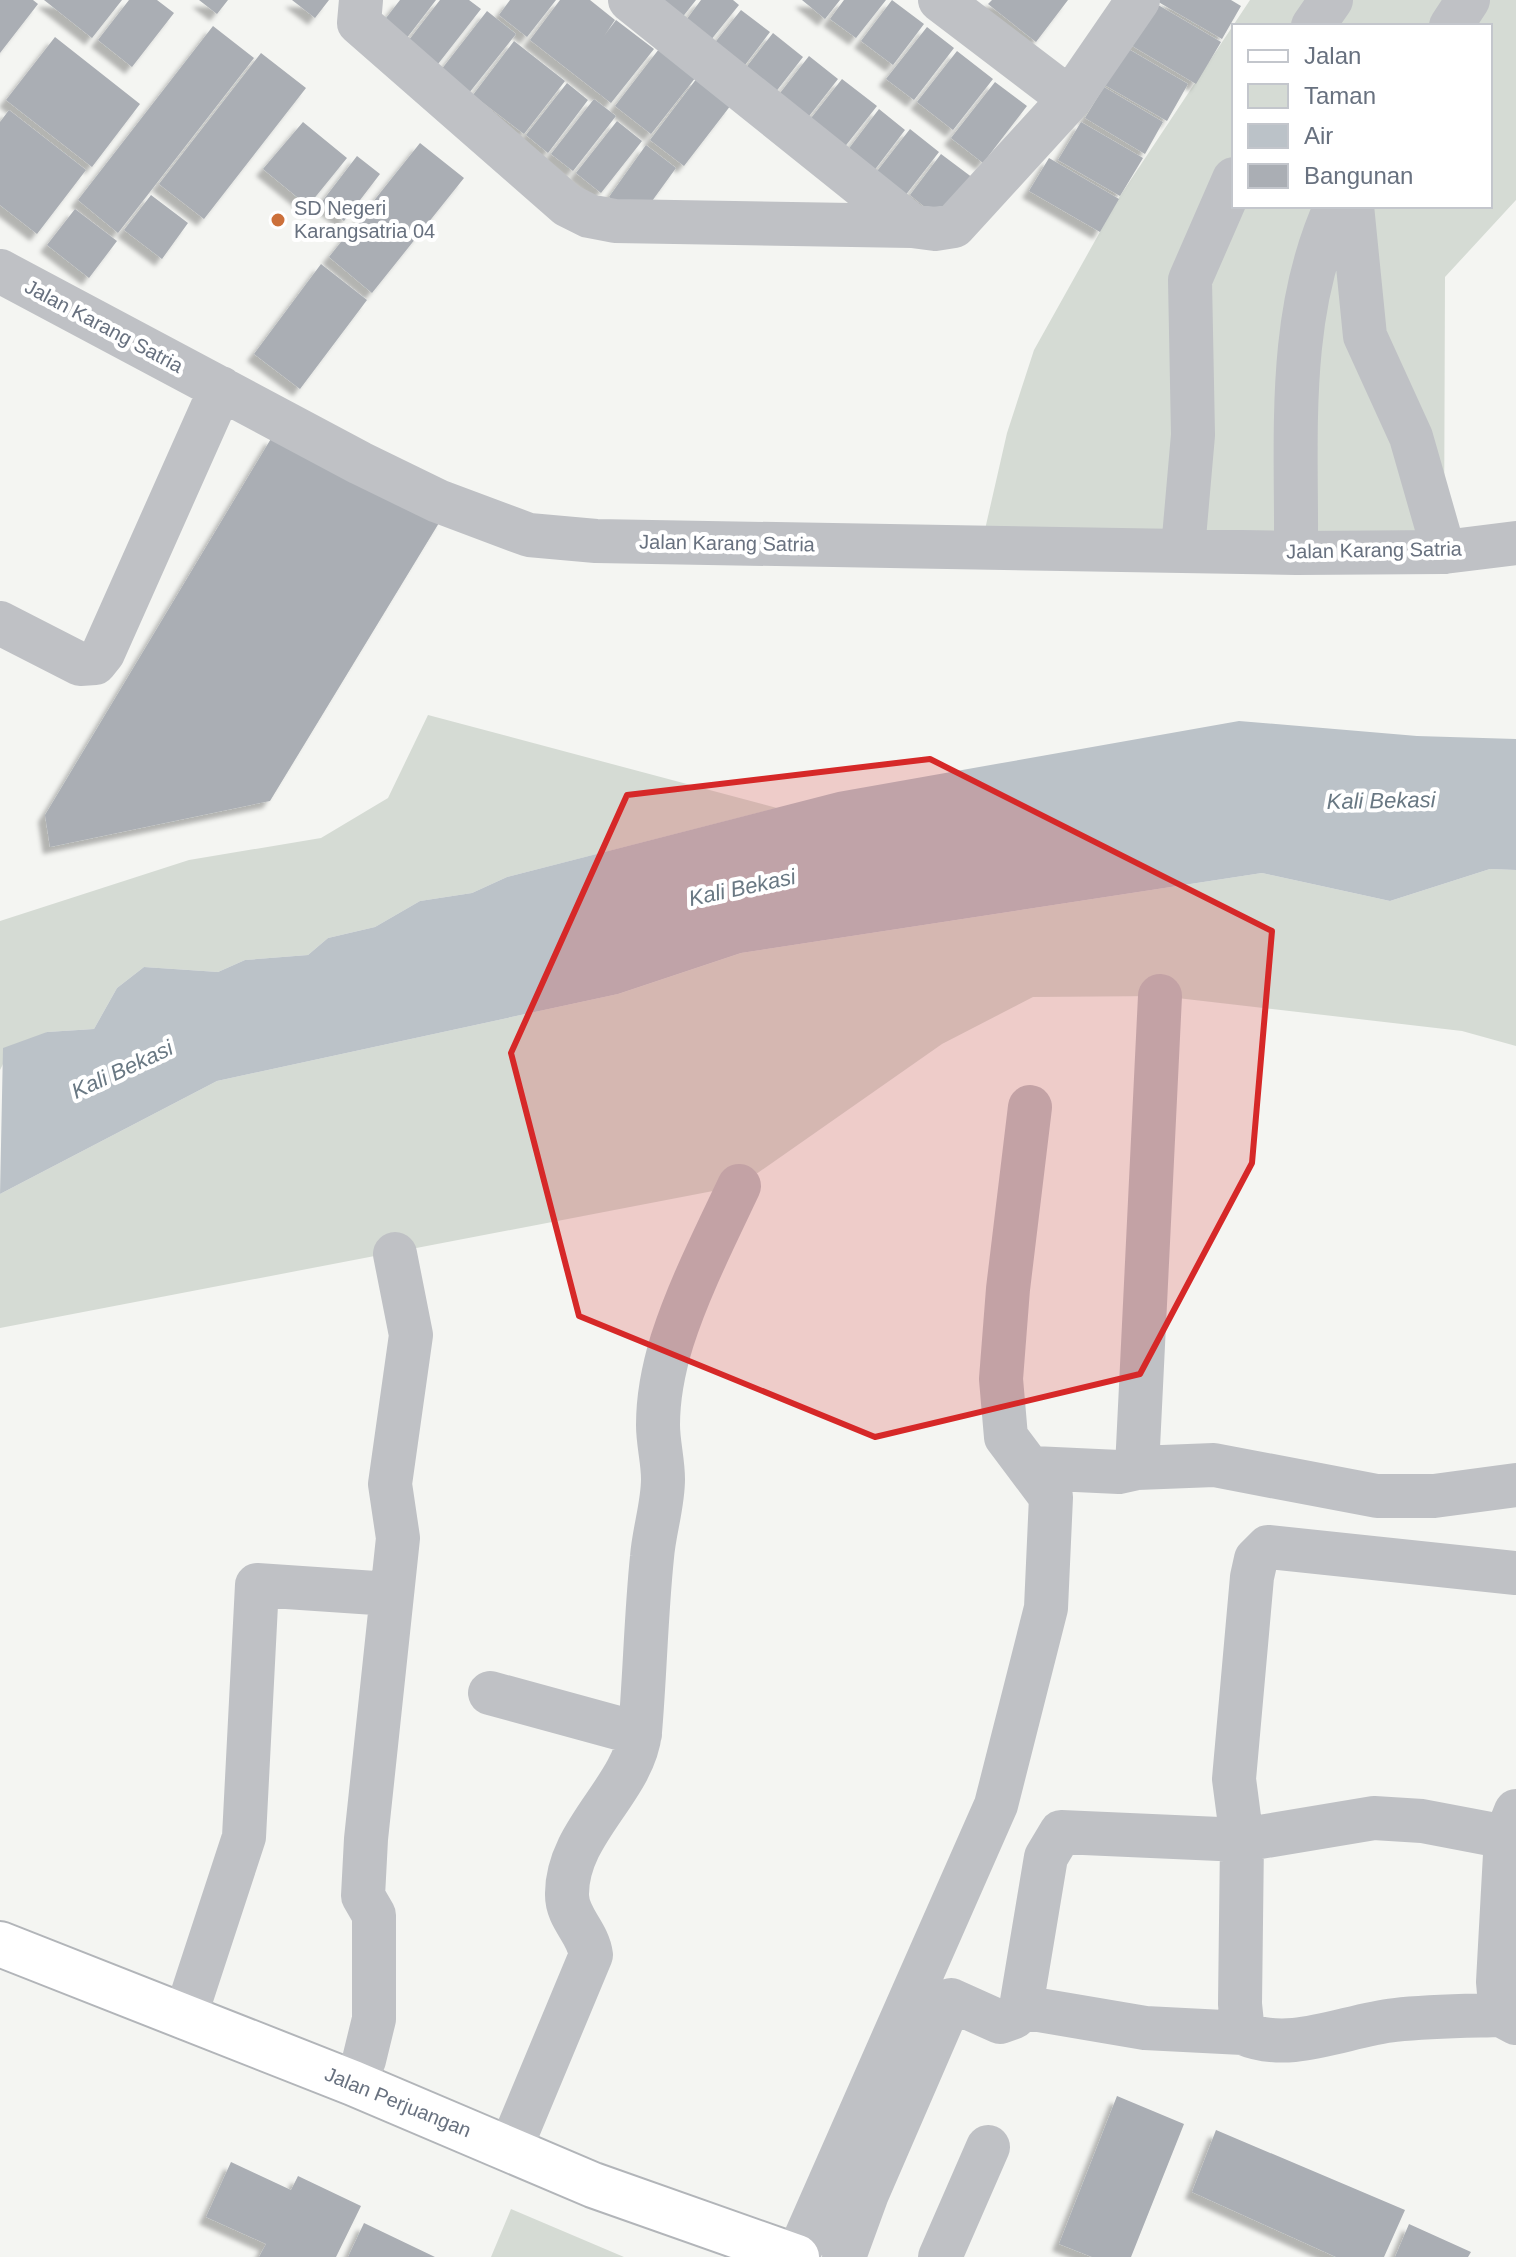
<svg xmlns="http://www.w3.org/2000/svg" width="1516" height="2257" font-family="Helvetica,sans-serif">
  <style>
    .green { fill: #d5dbd4; fill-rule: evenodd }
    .water { fill: #bbc2c8 }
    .building { fill: #aaaeb4; filter: url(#shadow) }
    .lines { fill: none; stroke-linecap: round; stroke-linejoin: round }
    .major-casing { stroke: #b2b5b9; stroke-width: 48 }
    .minor { stroke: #bfc1c5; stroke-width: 44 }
    .major { stroke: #fff; stroke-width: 44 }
    .marked { fill: #d62828; fill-opacity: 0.2; stroke: #d62828; stroke-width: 6; stroke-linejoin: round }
    .poi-dot { fill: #cc703a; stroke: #fff; stroke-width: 3 }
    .labels { text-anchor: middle; stroke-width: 8; stroke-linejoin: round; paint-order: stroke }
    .poi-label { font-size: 20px; fill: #68717f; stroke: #fff; text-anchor: start }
    .street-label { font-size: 20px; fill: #68717f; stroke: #fff }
    .water-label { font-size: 22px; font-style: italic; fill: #697883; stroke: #fff }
  </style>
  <defs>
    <filter id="shadow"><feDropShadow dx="-7" dy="7" stdDeviation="2" flood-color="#0004"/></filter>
  </defs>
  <rect width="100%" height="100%" fill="#f4f5f2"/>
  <path class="green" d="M1250 0H1516V200L1445 277 1444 552 981 547 1007 433 1034 350 1120 196ZM1234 26H1490V206H1234Z
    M428 715 777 808 507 877 472 893 420 901 375 927 328 938 308 955 245 960 218 972 144 967 117 988 94 1029 47 1032 3 1064 0 1070V921L189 860 321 838 388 798Z
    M1490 869 1516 870V1046L1462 1031 1160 996 1033 997 942 1044 739 1186 0 1328V1194L217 1081 618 994 741 953 1262 873 1390 901Z
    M511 2209 624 2257H491Z"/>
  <path class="water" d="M1239 721 1417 736 1516 739V870L1490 869 1390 901 1262 873 741 953 618 994 217 1081 0 1194 3 1048 47 1032 94 1029 117 988 144 967 218 972 245 960 308 955 328 938 375 927 420 901 472 893 507 877 838 792Z"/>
  <path class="building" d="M0 0H33L38 4 0 53Z
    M44 0H122L92 38Z
    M129 0H157L174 13 132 67 98 40Z
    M199 0H228L217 14Z
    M292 0H329L315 18Z
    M400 0H436L406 39 383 22Z
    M440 0H469L481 9 438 64 409 40Z
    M510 0H556L527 37 499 15Z
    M560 0H590L615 20 604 36 616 20 654 49 611 103 530 40Z
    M647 0H696L677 24Z
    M701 0H733L739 5 706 46 681 27Z
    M802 0H840L825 19Z
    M844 0H886L856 38 830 19Z
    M892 0 924 24 893 65 861 41Z
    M992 0H1068L1036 42 988 4Z
    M1155 0H1231L1241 6 1222 39Z
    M1153 2 1221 42 1196 84 1129 44Z
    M741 10 770 32 739 73 709 50Z
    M487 11 516 34 469 93 441 70Z
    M213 26 254 58 118 233 78 200Z
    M927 27 954 48 914 100 886 79Z
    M773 33 803 57 771 98 741 74Z
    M55 37 140 104 92 167 6 100Z
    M514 41 565 81 524 134 473 95Z
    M1125 47 1188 84 1167 121 1103 84Z
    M659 49 696 77 651 134 615 106Z
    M957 51 993 79 953 130 917 102Z
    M261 53 306 88 204 219 159 184Z
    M809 56 838 79 806 120 777 97Z
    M697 78 731 105 684 166 650 140Z
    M842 79 877 106 843 149 808 122Z
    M995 82 1027 106 983 163 951 138Z
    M567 83 588 100 548 153 526 135Z
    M1104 87 1163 122 1145 154 1085 118Z
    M594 99 616 116 573 171 551 154Z
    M879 109 905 130 870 176 844 155Z
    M9 110 86 170 37 234 0 205V122Z
    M617 121 642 141 601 193 576 173Z
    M303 122 347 158 308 206 263 169Z
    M1081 122 1143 158 1120 196 1058 160Z
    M910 129 939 152 901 201 871 179Z
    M420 143 464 178 372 293 329 257Z
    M646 145 676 168 639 219 609 197Z
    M941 154 973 178 941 220 910 195Z
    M357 156 380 174 344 221 321 203Z
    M1049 158 1119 199 1100 232 1029 191Z
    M151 195 188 223 162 259 124 230Z
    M75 209 117 241 89 278 47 245Z
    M321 264 367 300 300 389 254 354Z
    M272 437 442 518 270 801 50 847 45 815Z
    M1117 2096 1184 2124 1131 2257H1092L1059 2244Z
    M1216 2130 1405 2210 1384 2257H1336L1192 2192Z
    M231 2162 291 2190 298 2176 361 2206 336 2257H259L266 2244 206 2217Z
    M364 2223 435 2257H348Z
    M1409 2224 1471 2252 1468 2257H1395Z"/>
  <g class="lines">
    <defs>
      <path id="major" d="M0 1944 353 2083 593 2185 797 2257"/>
    </defs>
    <use href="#major" class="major-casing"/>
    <path class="minor" d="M361 0 359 23 567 205 589 216 615 221 912 226 935 229 954 226 1070 99 1138 0
      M630 0 912 226
      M940 0 1070 99
      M1313 26 1331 0
      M1451 26 1468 0
      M1352 206 1365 336 1411 437 1444 552
      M0 271 360 463 438 501 529 535 596 541 1296 553 1444 552 1516 543
      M1183 549 1193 435 1190 280 1234 179
      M1296 553C1297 435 1286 315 1336 206
      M0 623 80 664 95 663 103 653 221 388
      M1033 1468 1119 1472 1137 1468 1214 1465 1377 1496H1434L1516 1485
      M1137 1468 1160 996
      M490 1693 640 1734
      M1516 1811 1506 1836 1498 1982 1501 2015 1516 2023
      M1021 2007 1145 2028 1243 2033
      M1501 2015C1466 2016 1430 2016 1395 2020 1346 2025 1291 2054 1243 2033L1240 2004 1242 1840 1234 1779 1252 1577 1256 1559 1268 1547 1516 1573
      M185 2017 244 1837 257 1585 390 1594
      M353 2083 364 2060 374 2019V1915L363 1896 366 1839 398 1538 390 1484 411 1335 395 1254
      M511 2147 591 1955C588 1932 567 1918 567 1895 566 1832 634 1789 640 1732 645 1674 646 1615 652 1557 654 1531 663 1505 663 1479 663 1461 658 1443 658 1425 658 1398 664 1367 672 1341 689 1288 715 1237 739 1186
      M797 2257 996 1805 1046 1608 1051 1497 1006 1437 1001 1379 1008 1289 1030 1107
      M844 2257 867 2194 951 2000 1000 2022 1014 2017 1021 2007 1046 1857 1061 1832 1242 1840 1374 1818 1422 1821 1516 1839
      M940 2257 988 2147"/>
    <use href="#major" class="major"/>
  </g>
  <path class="marked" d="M930 759 1272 931 1252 1163 1140 1374 875 1437 579 1316 511 1053 627 795Z"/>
  <circle class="poi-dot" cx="278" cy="220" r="8"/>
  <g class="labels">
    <g class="poi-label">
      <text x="294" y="215">SD Negeri<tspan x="294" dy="23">Karangsatria 04</tspan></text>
    </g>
    <g class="street-label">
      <text transform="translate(104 326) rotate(28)" y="7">Jalan Karang Satria</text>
      <text transform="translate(727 543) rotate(1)" y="7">Jalan Karang Satria</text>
      <text transform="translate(1374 550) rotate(-1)" y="7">Jalan Karang Satria</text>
      <text transform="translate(398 2102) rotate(22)" y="7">Jalan Perjuangan</text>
    </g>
    <g class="water-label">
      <text transform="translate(1381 800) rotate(-1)" y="8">Kali Bekasi</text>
      <text transform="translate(742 887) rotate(-12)" y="8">Kali Bekasi</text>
      <text transform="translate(122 1069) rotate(-25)" y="8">Kali Bekasi</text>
    </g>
  </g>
  <rect x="1232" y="24" width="260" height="184" fill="#ffffff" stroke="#c3c6cc" stroke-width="2"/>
  <rect x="1248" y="50" width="40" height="12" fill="#ffffff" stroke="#c3c6cc" stroke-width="2"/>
  <text x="1304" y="64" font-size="24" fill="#68717f">Jalan</text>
  <rect x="1248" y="84" width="40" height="24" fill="#d5dbd4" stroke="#c3c6cc" stroke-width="2"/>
  <text x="1304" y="104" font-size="24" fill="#68717f">Taman</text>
  <rect x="1248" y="124" width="40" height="24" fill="#bbc2c8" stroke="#c3c6cc" stroke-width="2"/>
  <text x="1304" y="144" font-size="24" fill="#68717f">Air</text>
  <rect x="1248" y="164" width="40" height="24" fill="#aaaeb4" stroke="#c3c6cc" stroke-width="2"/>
  <text x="1304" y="184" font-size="24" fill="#68717f">Bangunan</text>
</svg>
